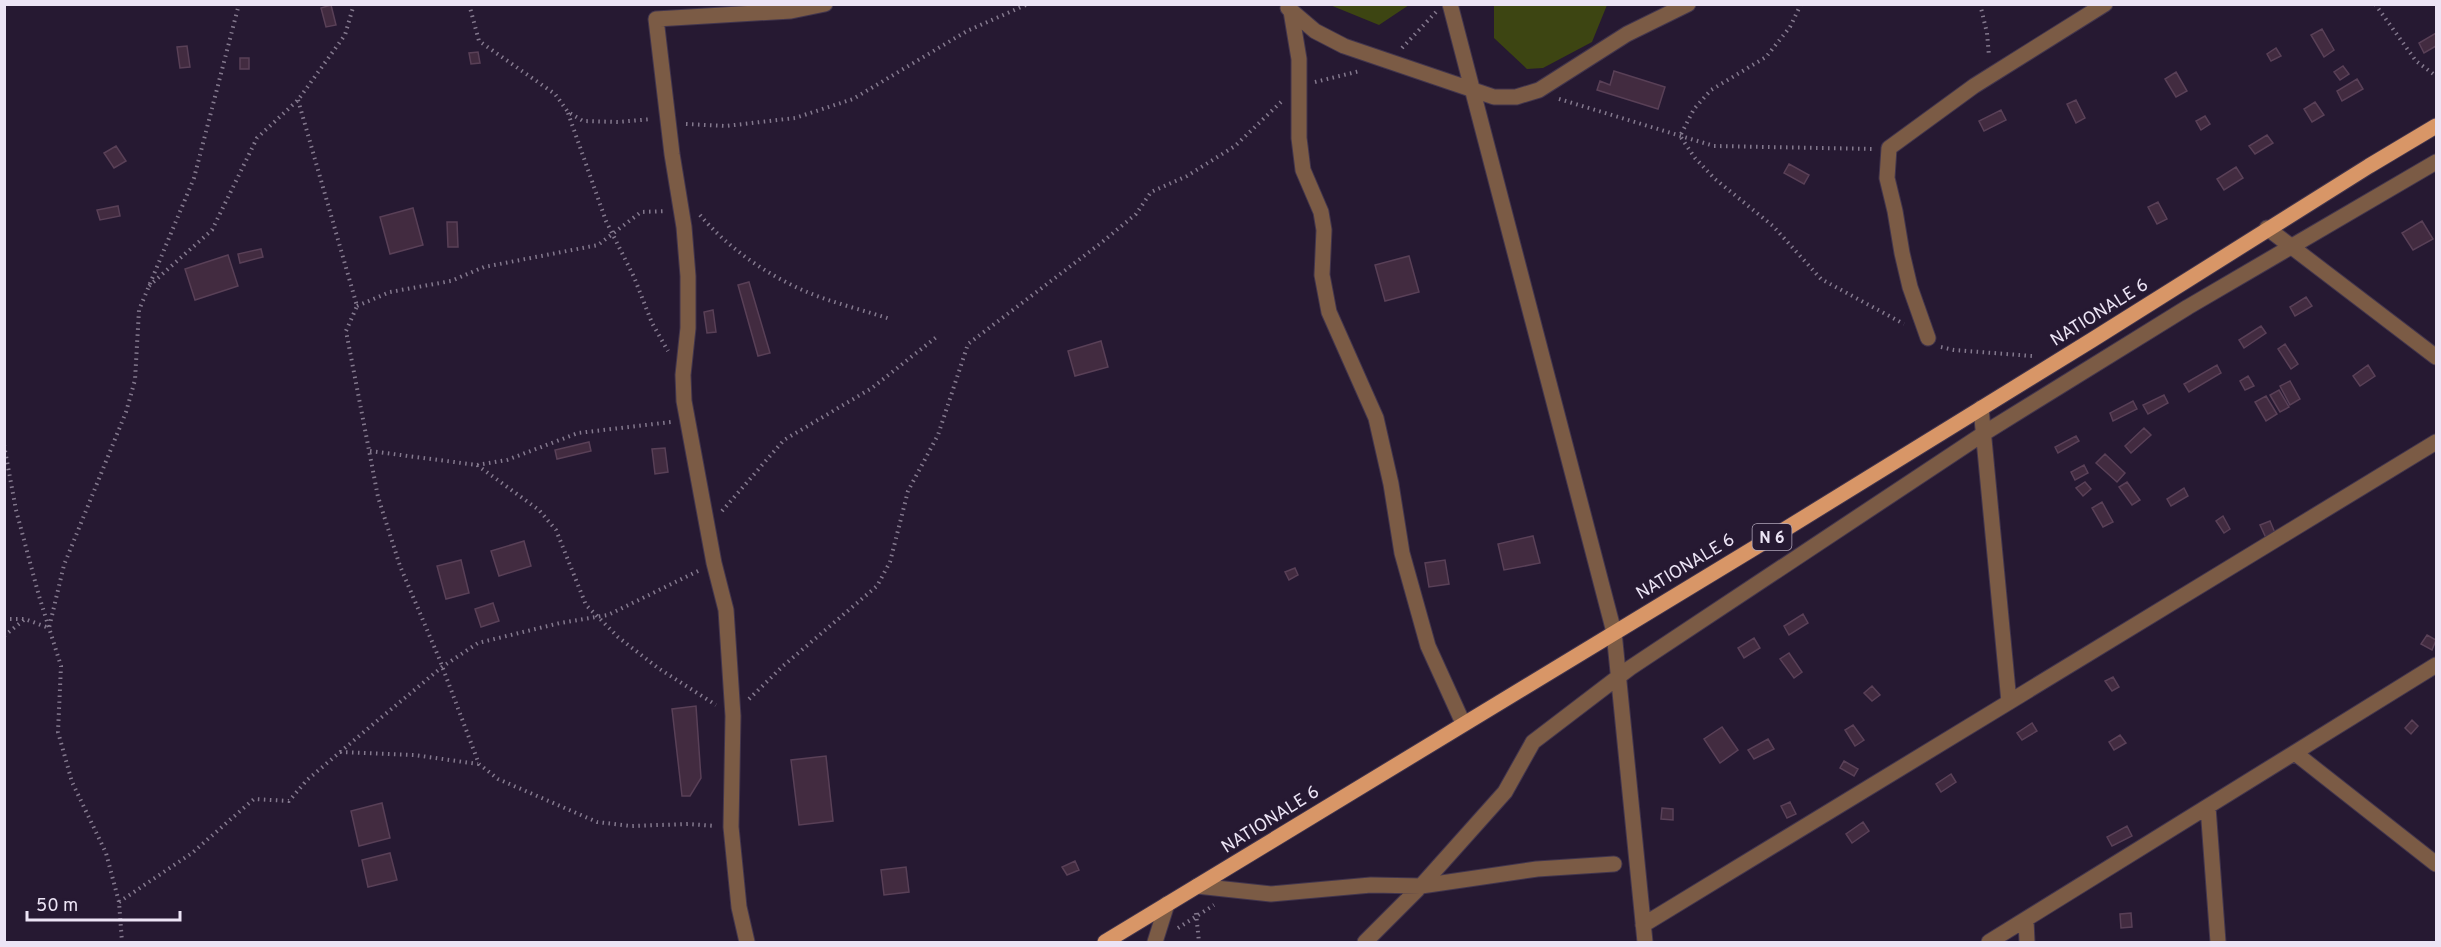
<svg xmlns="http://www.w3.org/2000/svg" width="2441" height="947" font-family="Overpass,sans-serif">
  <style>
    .green { fill: #3d4512 }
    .building { fill: #422b40; stroke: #594057; stroke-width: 1.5 }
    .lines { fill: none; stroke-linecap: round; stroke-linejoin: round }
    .minor-casing { stroke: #42354d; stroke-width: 17 }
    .primary-casing { stroke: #42354d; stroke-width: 17 }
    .path { stroke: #84798e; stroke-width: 4; stroke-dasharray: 1.5 4.5; stroke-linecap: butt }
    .minor { stroke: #7b5b45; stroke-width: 15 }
    .primary { stroke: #d89667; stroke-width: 15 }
    .labels { text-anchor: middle; stroke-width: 6; stroke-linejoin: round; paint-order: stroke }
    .shield { fill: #261932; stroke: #b1a7ba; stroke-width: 1.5 }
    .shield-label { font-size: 16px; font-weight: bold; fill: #ece4f5 }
    .street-label { font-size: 18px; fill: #ece4f5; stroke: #261932 }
  </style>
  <rect width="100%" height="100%" fill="#261932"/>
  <path class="green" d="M1330 5 1409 4V5L1379 25Z
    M1494 5V4L1607 5 1592 42 1543 68 1527 69 1494 38Z"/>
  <path class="building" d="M331 5 336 25 326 27 321 8Z
    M2322 29 2334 50 2324 57 2311 35Z
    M2436 33V46L2424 53 2419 43Z
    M187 46 190 67 180 68 177 47Z
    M2276 48 2281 56 2271 61 2267 54Z
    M478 52 480 63 471 64 469 53Z
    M240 58H249V69H240Z
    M2343 66 2349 74 2340 80 2334 72Z
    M1614 71 1665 87 1658 109 1597 90 1600 81 1610 85Z
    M2176 72 2187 91 2176 97 2165 79Z
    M2357 79 2363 89 2342 101 2337 91Z
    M2076 100 2085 118 2076 123 2067 104Z
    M2315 102 2324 115 2312 122 2304 109Z
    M2001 110 2006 120 1984 131 1979 121Z
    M2205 116 2210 124 2201 130 2196 121Z
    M2267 135 2273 143 2255 154 2249 146Z
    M116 146 126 161 114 168 104 153Z
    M1789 164 1809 175 1804 184 1784 173Z
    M2236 167 2243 178 2224 190 2217 179Z
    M2158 202 2167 219 2157 224 2148 207Z
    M118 206 120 216 100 220 97 210Z
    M413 208 423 245 390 254 380 217Z
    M2422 221 2433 239 2413 250 2402 233Z
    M447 222H457L458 247H448Z
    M261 249 263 257 240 263 238 254Z
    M228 255 238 286 195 300 185 269Z
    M1409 256 1419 292 1385 301 1375 265Z
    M749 282 770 353 758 356 738 285Z
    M2306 297 2312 306 2295 316 2290 307Z
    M713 310 716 332 707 333 704 312Z
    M2261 326 2266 333 2244 348 2239 340Z
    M1101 341 1108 367 1075 376 1068 351Z
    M2285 344 2298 364 2291 369 2278 349Z
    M2217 365 2221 373 2189 392 2184 384Z
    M2368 365 2375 376 2360 386 2353 376Z
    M2248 376 2254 386 2245 390 2240 381Z
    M2290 381 2300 399 2290 405 2280 386Z
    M2279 390 2289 407 2280 412 2270 395Z
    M2164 395 2168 403 2148 414 2143 405Z
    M2266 396 2277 414 2266 421 2255 402Z
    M2133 401 2137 409 2113 421 2110 413Z
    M2144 428 2151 435 2131 453 2125 446Z
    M2076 436 2079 441 2058 453 2055 447Z
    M589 442 591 451 557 459 555 450Z
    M665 448 668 472 655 474 652 449Z
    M2105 454 2125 473 2117 482 2096 463Z
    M2084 465 2088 473 2075 480 2071 472Z
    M2085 482 2091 489 2083 496 2076 488Z
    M2127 482 2140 500 2132 505 2119 487Z
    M2184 488 2188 496 2171 506 2167 499Z
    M2102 502 2113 522 2103 527 2092 508Z
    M2223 516 2230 529 2224 533 2216 521Z
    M2270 521 2275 533 2266 538 2260 525Z
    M1533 536 1540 563 1504 570 1498 544Z
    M524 541 531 566 499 576 491 551Z
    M461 560 469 593 446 599 437 566Z
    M1445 560 1449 584 1429 587 1425 563Z
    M1295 568 1298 575 1289 580 1285 572Z
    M493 603 499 621 481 627 475 609Z
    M1803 614 1808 623 1789 635 1784 626Z
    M2427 635 2436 640 2432 650 2421 644Z
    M1754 638 1760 648 1744 658 1738 648Z
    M1789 653 1802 672 1794 678 1780 659Z
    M2113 677 2119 687 2112 691 2105 681Z
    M1872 686 1880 695 1872 701 1864 693Z
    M696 706 701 778 690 796H682L672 709Z
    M2412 720 2418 726 2411 734 2405 728Z
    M2032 723 2037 731 2022 740 2017 733Z
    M1853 725 1864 740 1855 746 1845 730Z
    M1722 727 1738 750 1720 763 1704 739Z
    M2120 735 2126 743 2114 750 2109 742Z
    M1768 739 1774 749 1754 759 1748 750Z
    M826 756 833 821 799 825 791 760Z
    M1844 761 1858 769 1854 776 1840 768Z
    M1951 774 1956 782 1941 792 1936 784Z
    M1790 802 1796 814 1787 818 1781 806Z
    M382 803 390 838 359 846 351 811Z
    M1662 808 1673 809V820L1661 819Z
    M1863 822 1869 831 1852 843 1846 834Z
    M2127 826 2132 836 2112 846 2107 837Z
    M390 853 397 880 368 887 362 860Z
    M1075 861 1079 870 1067 875 1062 867Z
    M906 867 909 892 884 895 881 870Z
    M2131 913 2132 927 2121 928 2120 914Z"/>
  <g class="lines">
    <defs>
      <path id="minor" d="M1450 4 1614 632 1645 942
        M1288 8 1315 31 1344 46 1494 97H1516L1539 90 1627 34 1688 4
        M1291 11 1299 59V138L1303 170 1321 212 1324 230 1322 275 1329 312 1376 418 1391 484 1402 553 1428 646 1463 723
        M2267 228 2436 357
        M1928 338 1910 287 1902 253 1895 211 1887 178 1889 148 1974 86 2105 4
        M1981 408 2009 702
        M2295 753 2436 864
        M2208 807 2218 942
        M1197 886 1271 894 1371 885 1421 886 1537 869 1614 864
        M2026 920 2027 942
        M1643 925 2436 442
        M747 942 739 907 731 827 733 716 726 610 714 563 684 401 683 375 688 328V276L684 227 672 154 656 19 791 11 825 4
        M1155 942 1167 904
        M1365 942 1421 886 1505 792 1533 742 1630 668 1986 432 2188 307 2436 162
        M1989 942 2436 665"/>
      <path id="primary" d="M1105 942 1779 533 2092 340 2369 166 2436 126"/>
    </defs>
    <use href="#minor" class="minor-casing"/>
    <use href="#primary" class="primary-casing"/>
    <path class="path" d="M469 4 479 41 555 94 568 112 583 121 618 122 652 119
      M1801 4 1790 27 1766 57 1711 90 1694 109 1680 136 1695 158 1715 179 1773 226 1821 279 1904 324
      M1980 4 1987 33 1989 56
      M2375 4 2416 61 2436 76
      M1402 48 1436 12
      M1315 82 1360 71
      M1559 99 1714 146 1874 149
      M298 100 357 306 346 331 378 497 400 566 439 658 479 764 498 779 597 822 631 826 688 824 716 826
      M568 113 606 221 634 277 652 323 668 351
      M686 124 726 126 795 118 853 99 967 31 1028 4
      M700 215C728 248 767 275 807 292 833 303 863 310 890 319
      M149 286 212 230 257 138 298 100 345 35 354 4
      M357 306 390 292 451 281 484 267 598 245 641 212 666 211
      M1941 347 1954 350 2032 356
      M4 445 16 510 39 596 61 666 58 732 72 782 106 853 119 902 122 942
      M370 451 477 465 507 460 578 433 671 422
      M477 465 539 510 556 530 586 605 618 637 658 668 716 705
      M722 511 784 440 872 388 939 335
      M4 619H25
      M4 636 25 619 49 628 64 565 126 412 135 380 139 310 194 178 239 4
      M749 699 783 666 877 586 890 562 908 491 938 435 968 344 1101 243 1136 214 1151 192 1187 176 1235 146 1281 102
      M340 752 414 755 478 764
      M119 902 192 853 254 799 289 801 307 780 365 731 442 667 478 643 560 623 608 615 700 570
      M1196 913 1199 942
      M1178 928 1214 905"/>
    <use href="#minor" class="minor"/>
    <use href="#primary" class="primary"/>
  </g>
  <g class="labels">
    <rect class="shield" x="1752.5" y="524" width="39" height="26" rx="4.5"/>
    <g class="shield-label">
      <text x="1772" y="543">N 6</text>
    </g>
    <g class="street-label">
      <text transform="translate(2099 312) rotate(-32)" y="6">NATIONALE 6</text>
      <text transform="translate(1685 566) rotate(-31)" y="6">NATIONALE 6</text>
      <text transform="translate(1270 819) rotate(-32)" y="6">NATIONALE 6</text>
    </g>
  </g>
  <rect width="2441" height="947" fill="none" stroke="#ece4f5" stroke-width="12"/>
  <path d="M27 911v9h153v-9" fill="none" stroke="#ece4f5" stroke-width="3"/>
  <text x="36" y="911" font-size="18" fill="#ece4f5" stroke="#261932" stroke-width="4.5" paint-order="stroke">50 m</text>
</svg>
